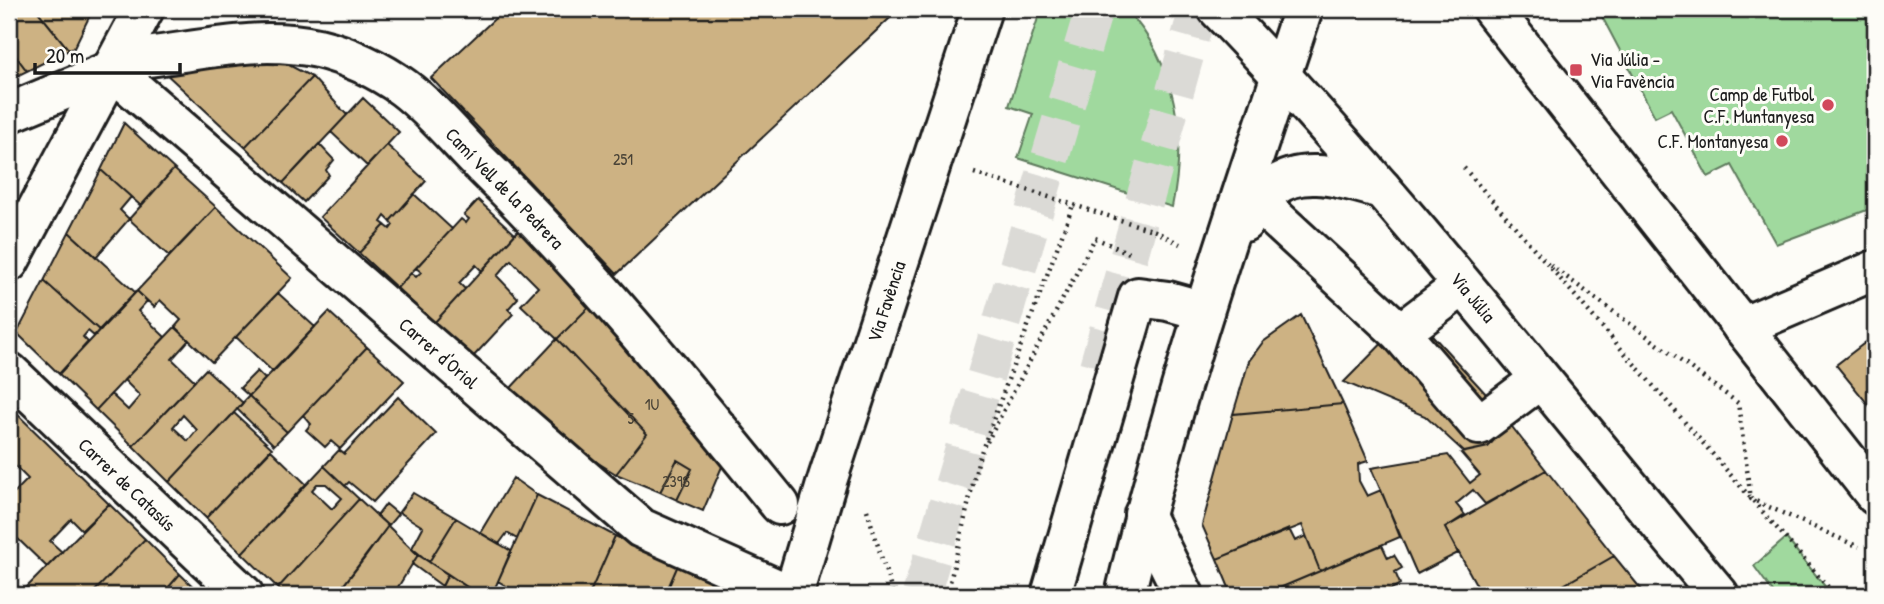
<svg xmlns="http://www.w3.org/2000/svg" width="1884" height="604" font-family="'Patrick Hand',sans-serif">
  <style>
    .green { fill: #a0d99e; stroke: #5e7a5d; stroke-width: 2 }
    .building { fill: #cdb283; stroke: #1c1c1c; stroke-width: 2; fill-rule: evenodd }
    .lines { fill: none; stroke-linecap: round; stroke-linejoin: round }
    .highway-tunnel { stroke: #dbdad6; stroke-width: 38; stroke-dasharray: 38 19; stroke-linecap: butt }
    .minor-casing { stroke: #1c1c1c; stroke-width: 44 }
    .path { stroke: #1c1c1c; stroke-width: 4.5; stroke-dasharray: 2 5; stroke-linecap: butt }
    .minor { stroke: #fdfcf7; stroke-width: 38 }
    .poi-dot { fill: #d1495b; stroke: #fdfcf7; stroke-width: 2.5 }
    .labels { text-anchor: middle; stroke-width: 6; stroke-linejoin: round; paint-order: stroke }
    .number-label { font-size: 16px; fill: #484236 }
    .poi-label { font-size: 19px; fill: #1c1c1c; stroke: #fdfcf7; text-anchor: end }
    .street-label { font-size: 19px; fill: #1c1c1c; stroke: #fdfcf7 }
  </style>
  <rect width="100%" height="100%" fill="#fdfcf7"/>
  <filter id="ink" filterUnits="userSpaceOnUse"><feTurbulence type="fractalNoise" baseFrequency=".0143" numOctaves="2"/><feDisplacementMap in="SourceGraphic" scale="14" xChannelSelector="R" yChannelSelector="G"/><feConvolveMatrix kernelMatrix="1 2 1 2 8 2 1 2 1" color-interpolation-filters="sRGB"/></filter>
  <g filter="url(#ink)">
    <path class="green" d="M1041 9H1126C1177 64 1187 136 1172 207L1018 158 1033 114 1009 106Z
      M1598 9H1875V207L1776 244 1732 165 1708 177 1671 109 1655 117Z
      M1786 538 1832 595H1775L1754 566Z"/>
    <path class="building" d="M9 9H36L69 50 27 71 9 47Z
      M36 9H93L74 48 69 50Z
      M505 9H890L891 17 617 274 431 78Z
      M9 47 27 71 9 80Z
      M268 59 285 63 312 77 245 147 164 72Z
      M312 77 347 115 283 183 245 147Z
      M363 98 399 132 367 166 331 132Z
      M124 123 174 169 141 206 101 170Z
      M319 144 334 160 326 170 329 175 304 202 283 183Z
      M387 145 426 181 390 221 385 216 381 222 385 225 359 253 320 217Z
      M174 169 216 207 169 256 129 219Z
      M101 170 131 197 120 210 129 219 96 257 69 232Z
      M414 194 452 229 397 288 359 253 385 225 390 229 393 225 390 221Z
      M478 200 515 234 482 271 476 265 459 283 465 289 434 323 397 288 411 273 416 277 421 272 416 268 461 219 466 223 469 219 464 215Z
      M216 207 292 278 212 362 175 327 181 320 160 300 154 307 137 291Z
      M518 231 592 304 557 339 521 305 538 287 511 260 497 276 518 298 508 309 513 314 472 358 434 323Z
      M69 232 135 292 99 330 44 281Z
      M44 281 99 330 94 336 88 331 83 337 88 342 59 374 17 333Z
      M137 291 147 301 138 311 165 337 96 410 59 374Z
      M278 293 315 327 273 372 236 337Z
      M592 304 727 455 703 511 677 500 692 469 677 460 660 492 616 474 647 434 557 339Z
      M329 312 367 347 287 432 249 396Z
      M1412 313 1497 406 1509 423 1488 447 1464 452 1425 416 1344 382Z
      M1301 315 1343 404 1233 414 1249 361 1263 342Z
      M175 327 189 340 172 359 195 381 133 446 96 410 111 394 128 410 140 396 124 380Z
      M1875 335V413L1836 365Z
      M557 339 647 434 616 474 577 450 508 391Z
      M367 347 404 381 340 449 331 441 325 447 306 430 311 424 303 415Z
      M206 369 243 403 169 482 133 446ZM183 415 197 430 188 441 173 427Z
      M257 371 265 379 249 396 240 388Z
      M249 396 287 432 274 445 237 409Z
      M398 397 436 434 373 502 349 482 345 486 324 466 339 450 344 454Z
      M1343 404 1368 461 1358 464 1359 481 1367 496 1381 490 1400 537 1320 571 1302 525 1217 559 1202 525 1233 414Z
      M9 406 109 504 82 530 71 519 50 541 62 552 47 567 18 539 9 548V486L15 492 28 479 9 460Z
      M234 413 272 448 206 518 169 482Z
      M1509 423 1546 470 1485 504 1473 490 1456 504 1465 515 1445 528 1458 553 1417 574 1371 468 1448 455 1470 483 1480 475 1461 453 1488 447Z
      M271 450 306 484 242 553 206 518Z
      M677 460 692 469 677 500 660 492Z
      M324 466 359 499 278 588 242 553ZM317 484H326L342 498 332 509 312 490Z
      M1546 470 1614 556 1546 595H1482L1445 528Z
      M513 478 537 495 517 539 507 533 499 544 480 533Z
      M413 493 456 518 429 562 412 548 423 527 399 512Z
      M537 495 615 536 589 595H511L513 590 498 581Z
      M359 499 388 526 364 559 336 595H285L278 588Z
      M109 504 145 539 91 595H34L26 588Z
      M386 504 398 514 388 526 377 516Z
      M456 518 511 551 492 595H479L429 562Z
      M388 526 418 555 393 595 378 590 375 595H336Z
      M1289 529 1295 541 1306 536 1320 571 1263 595H1232L1217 559Z
      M615 536 678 565 665 595H589Z
      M145 539 180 574 162 595H91Z
      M1382 545 1388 558 1394 555 1402 568 1395 572 1400 584 1381 595H1263Z
      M418 555 448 574 442 586 412 564Z
      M1614 556 1646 595H1546Z
      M678 565 736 591 735 595H665Z
      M180 574 202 595H162Z
      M448 574 479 595H438Z
      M15 585 26 595H9Z"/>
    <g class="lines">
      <path class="highway-tunnel" d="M1098 367 1198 9
        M921 595 1094 9"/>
      <defs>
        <g id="minor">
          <path id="s1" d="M1218 9C1397 194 1554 398 1719 595"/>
          <path d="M1492 9 1875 495"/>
          <path id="s2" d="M139 58C201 51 256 35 318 48 347 55 380 70 404 88 433 110 458 141 483 166 591 271 685 388 780 505"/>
          <path id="s3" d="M9 113 112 70 641 528 791 595"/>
          <path d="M1259 203 1400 333 1479 425 1539 380"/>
          <path d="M1244 222C1252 211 1261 197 1272 188 1304 163 1346 180 1382 189"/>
          <path d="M9 262 144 9"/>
          <path d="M1742 327 1875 270"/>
          <path d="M1400 333 1462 286"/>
          <path id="s4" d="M9 372 244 595"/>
          <path d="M1144 514 1184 595"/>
          <path id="s5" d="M793 595 828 478 982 9"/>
          <path d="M1051 595 1138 297 1168 301 1204 311"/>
          <path d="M1125 595C1172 396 1239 203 1303 9"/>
        </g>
      </defs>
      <use href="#minor" class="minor-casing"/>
      <path class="path" d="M1164 9 1174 19
        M1464 168 1835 595
        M974 173 1155 231 1180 244
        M1550 265 1738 403 1751 499 1859 547
        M987 442 1095 238 1129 253
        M867 510 893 595
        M947 595 979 458 1073 205"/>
      <use href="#minor" class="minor"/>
    </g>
  </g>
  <g class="poi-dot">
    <rect x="1569" y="63" width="14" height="14" rx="3.5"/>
    <circle cx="1828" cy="105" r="7"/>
    <circle cx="1782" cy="141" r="7"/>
  </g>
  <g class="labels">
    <g class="number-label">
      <text x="623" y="165">251</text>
      <text x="652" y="410">1U</text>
      <text x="631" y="424">5</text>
      <text x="676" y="487">239S</text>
    </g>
    <g class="poi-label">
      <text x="1590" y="66" text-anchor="start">Via Júlia -<tspan x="1590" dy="22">Via Favència</tspan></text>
      <text x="1814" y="101">Camp de Futbol<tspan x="1814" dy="22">C.F. Muntanyesa</tspan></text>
      <text x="1768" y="148">C.F. Montanyesa</text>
    </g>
    <g class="street-label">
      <text dy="7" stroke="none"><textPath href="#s2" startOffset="418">Camí Vell de la Pedrera</textPath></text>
      <text dy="7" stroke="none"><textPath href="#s1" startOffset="385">Via Júlia</textPath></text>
      <text dy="7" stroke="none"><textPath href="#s5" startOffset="308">Via Favència</textPath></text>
      <text dy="7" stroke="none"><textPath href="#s3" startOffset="544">Carrer d'Oriol</textPath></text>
      <text dy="7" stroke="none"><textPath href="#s4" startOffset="163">Carrer de Catasús</textPath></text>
    </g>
  </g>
  <rect width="1884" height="604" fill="none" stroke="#fdfcf7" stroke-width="35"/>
  <rect x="18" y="18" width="1849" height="569" fill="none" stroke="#1c1c1c" stroke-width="2.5" filter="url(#ink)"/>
  <path d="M35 63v10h145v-10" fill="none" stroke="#1c1c1c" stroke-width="3.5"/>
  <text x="46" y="63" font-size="21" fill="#1c1c1c" stroke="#fdfcf7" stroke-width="5" paint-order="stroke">20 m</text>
</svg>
